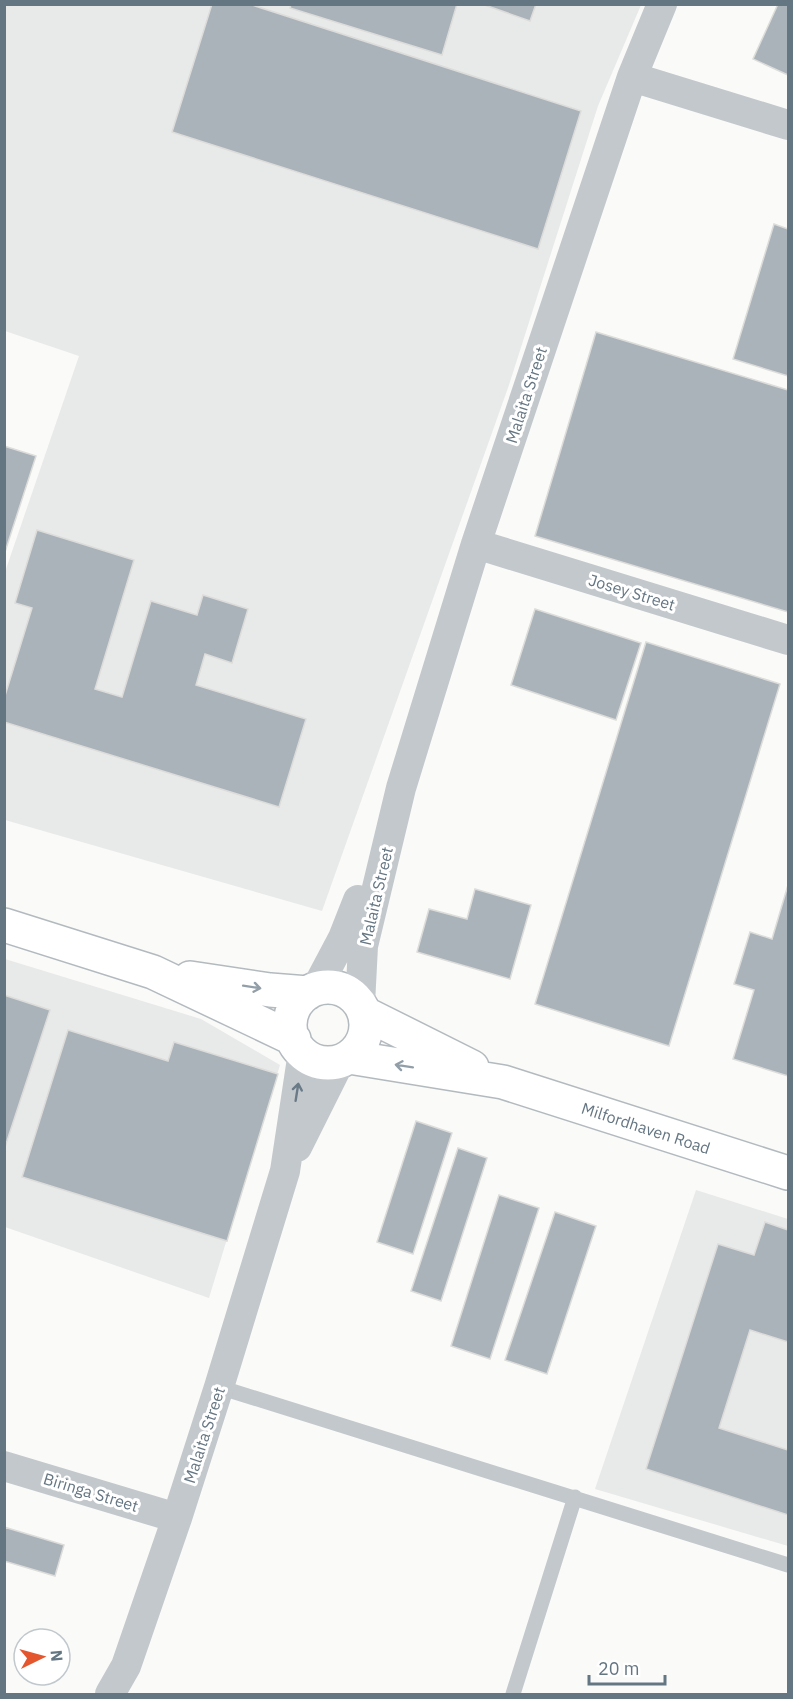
<svg xmlns="http://www.w3.org/2000/svg" width="793" height="1699" font-family="'IBM Plex Sans',sans-serif">
  <style>
    .built { fill: #e8e9e9 }
    .building { fill: #aab3b9; stroke: #dcdcda; stroke-width: 1.5 }
    .lines { fill: none; stroke-linecap: round; stroke-linejoin: round }
    .secondary-casing { stroke: #b3babf; stroke-width: 36 }
    .service { stroke: #c3c8cc; stroke-width: 15 }
    .minor { stroke: #c3c8cc; stroke-width: 30 }
    .secondary { stroke: #fff; stroke-width: 33 }
    .oneway { stroke: #939fa8 }
    .oneway2 { stroke: #6a7a87 }
    .labels { text-anchor: middle; stroke-width: 6; stroke-linejoin: round; paint-order: stroke }
    .street-label { font-size: 16px; fill: #657683; stroke: #fff }
  </style>
  <rect width="100%" height="100%" fill="#fafaf8"/>
  <path class="built" d="M5 5H641L598 106 509 385 322 911 5 820V572L79 356 5 331Z
    M5 959 201 1019 280 1065 209 1298 5 1227Z
    M696 1190 788 1219V1546L595 1489Z"/>
  <path class="building" d="M212 4H249L581 111 538 249 172 132Z
    M291 4H457L442 55 290 8Z
    M482 4H536L530 21Z
    M778 4H788V75L753 59Z
    M774 224 788 229V376L733 359Z
    M596 332 788 390V612L535 536Z
    M4 446 36 456 4 555Z
    M37 530 134 560 95 689 122 697 151 601 197 615 203 595 248 609 232 663 205 654 196 685 306 719 279 807 4 722V699L32 608 15 603Z
    M535 609 641 643 616 720 511 685Z
    M646 642 780 684 669 1046 535 1004Z
    M788 885V1076L733 1059 754 990 734 984 750 932 772 939Z
    M475 889 531 905 510 979 417 952 429 909 467 919Z
    M4 995 50 1010 4 1150Z
    M68 1030 168 1061 174 1042 278 1074 227 1241 22 1177Z
    M416 1121 452 1133 413 1254 377 1242Z
    M458 1148 487 1158 441 1301 411 1291Z
    M499 1195 539 1208 490 1359 451 1346Z
    M555 1212 596 1226 547 1374 505 1360Z
    M765 1222 788 1230V1342L750 1330 719 1428 788 1450V1515L646 1469 718 1244 754 1255Z
    M4 1527 64 1545 55 1576 4 1561Z"/>
  <g class="lines">
    <defs>
      <path id="secondary" d="M4 925 153 972 294 1039
        M190 978 270 990 308 993
        M290 1025a38 38 0 1 1 76 0a38 38 0 1 1-76 0Z
        M364 1013 472 1067
        M349 1057 503 1082 788 1173"/>
    </defs>
    <use href="#secondary" class="secondary-casing"/>
    <path class="service" d="M219 1387 788 1565
      M513 1694 575 1497"/>
    <path class="minor" d="M632 77 788 125
      M476 544 788 640
      M316 989 343 938 358 900
      M360 1004 363 946 401 788 476 544 632 77 662 4
      M297 1147 340 1061
      M4 1466 177 1518
      M110 1694 126 1666 177 1518 219 1387 285 1171 303 1052"/>
    <use href="#secondary" class="secondary"/>
  </g>
  <defs><path id="oneway-shaft" d="M-6 0H5M1.5-3L5.5 0L1.5 3" fill="none" stroke-width="1.6" stroke-linecap="round" stroke-linejoin="round" transform="scale(1.5)"/></defs>
  <g class="oneway">
    <use href="#oneway-shaft" transform="translate(252 987) rotate(9)"/>
    <use href="#oneway-shaft" transform="translate(404 1066) rotate(-171)"/>
  </g>
  <use class="oneway2" href="#oneway-shaft" transform="translate(297 1092) rotate(-81)"/>
  <g class="labels">
    <g class="street-label">
      <text transform="translate(526 395) rotate(-72)" y="6">Malaita Street</text>
      <text transform="translate(632 592) rotate(17)" y="6">Josey Street</text>
      <text transform="translate(376 896) rotate(-77)" y="6">Malaita Street</text>
      <text transform="translate(646 1128) rotate(18)" y="6">Milfordhaven Road</text>
      <text transform="translate(204 1435) rotate(-72)" y="6">Malaita Street</text>
      <text transform="translate(91 1492) rotate(17)" y="6">Biringa Street</text>
    </g>
  </g>
  <rect width="793" height="1699" fill="none" stroke="#657683" stroke-width="12"/>
  <g transform="translate(42 1657) rotate(85)"><circle r="28" fill="#ffffff" stroke="#c1c8cd" stroke-width="1.5"/>
  <path d="M0-4.5L10 22L0 15L-10 22Z" fill="#e4572e"/>
  <text y="-9" font-size="16" font-weight="bold" text-anchor="middle" fill="#657683">N</text>
  </g>
  <path d="M589 1675v9h76v-9" fill="none" stroke="#657683" stroke-width="3"/>
  <text x="598" y="1675" font-size="18" fill="#657683" stroke="#ffffff" stroke-width="4.5" paint-order="stroke">20 m</text>
</svg>
